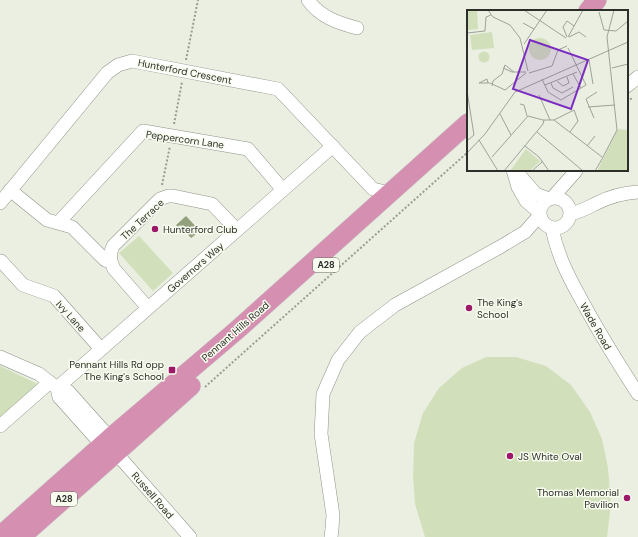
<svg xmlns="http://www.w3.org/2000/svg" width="638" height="537" font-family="'DM Sans',sans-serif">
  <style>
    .green { fill: #d1e0ba }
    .water { fill: #93a07c }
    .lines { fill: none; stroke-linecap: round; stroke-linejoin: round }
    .minor-casing { stroke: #8f9488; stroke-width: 14 }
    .highway-casing { stroke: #cccdcc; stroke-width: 20 }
    .path { stroke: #989c92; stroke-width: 2; stroke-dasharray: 2 2; stroke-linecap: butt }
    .minor { stroke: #fff; stroke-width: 13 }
    .highway { stroke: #d590b1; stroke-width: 19 }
    .poi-dot { fill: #9d1869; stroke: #f7fcef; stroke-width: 1.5 }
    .labels { text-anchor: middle; stroke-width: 3; stroke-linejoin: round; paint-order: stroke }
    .shield { fill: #f7fcef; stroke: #696c64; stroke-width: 1 }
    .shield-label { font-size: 9px; font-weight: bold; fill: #2c2e29 }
    .street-label { font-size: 10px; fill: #2c2e29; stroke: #f7fcef }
    .poi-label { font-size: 10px; fill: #2c2e29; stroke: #f7fcef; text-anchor: start }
    .inset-road { fill: none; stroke: #9ea298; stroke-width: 1 }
    .view { fill: #7b2cbf; fill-opacity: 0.15; stroke: #7b2cbf; stroke-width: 2 }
    .inset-edge { fill: none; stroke: #2c2e29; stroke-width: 2 }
  </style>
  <rect width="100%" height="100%" fill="#eaefe2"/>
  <path class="green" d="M139 236 173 273 153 291 119 253Z
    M486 357H516L546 366 571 385 590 412 602 439 608 468 611 504 607 537H425L415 504 413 476 414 443 423 413 439 388 462 368Z
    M0 366 40 385 0 421Z"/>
  <path class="water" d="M186 216 200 231 191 238 180 225 178 227 176 225Z"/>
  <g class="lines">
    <defs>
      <path id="minor" d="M308 0C320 17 338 23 357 28
        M627 86 638 77
        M513 170 518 187 526 201 540 213
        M515 170 536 194 549 199
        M10 190 47 220 58 223 72 227 105 260 110 262
        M540 213a15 15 0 1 1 30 0a15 15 0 1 1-30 0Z
        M552 198 576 171
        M0 203 107 73 118 65 132 61 278 89 373 189 390 193
        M571 214C582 211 587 208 597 203 611 196 623 193 638 192
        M58 223 143 131 248 149 283 190
        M552 228C557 254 568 276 581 299 598 331 618 363 638 394
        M0 262 1 261 23 285 54 296 101 349
        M148 308 114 269C110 260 109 255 113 246L160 199 168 196H173L212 204 237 230
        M0 357 39 374 57 388 68 391 110 438 116 453 190 537
        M57 388 333 146
        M57 388 59 397 102 445 109 449
        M0 426 50 382
        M331 537 332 529 333 515 321 434 323 394 338 360 360 332 395 305 500 247 525 232 540 215"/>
      <path id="highway" d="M588 11 597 0
        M0 536 110 438 237 330 468 123
        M21 537 107 461 191 386"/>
    </defs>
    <use href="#minor" class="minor-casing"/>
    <use href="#highway" class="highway-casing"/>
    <path class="path" d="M186 60 198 0
      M627 102 633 97
      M174 124 182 82
      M162 185 170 146
      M205 387 468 152"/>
    <use href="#minor" class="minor"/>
    <use href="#highway" class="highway"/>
  </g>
  <g class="poi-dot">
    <circle cx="155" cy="229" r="4"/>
    <circle cx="469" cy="308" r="4"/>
    <rect x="168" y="366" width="8" height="8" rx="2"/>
    <circle cx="510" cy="456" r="4"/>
    <circle cx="627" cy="498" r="4"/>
  </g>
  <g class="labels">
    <g class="shield">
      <rect x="313" y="258" width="26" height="14" rx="3"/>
      <rect x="51" y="492" width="26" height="14" rx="3"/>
    </g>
    <g class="shield-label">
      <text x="326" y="268">A28</text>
      <text x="64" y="502">A28</text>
    </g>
    <g class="street-label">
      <text transform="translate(185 71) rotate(11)" y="4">Hunterford Crescent</text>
      <text transform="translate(185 139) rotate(8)" y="4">Peppercorn Lane</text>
      <text transform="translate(142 219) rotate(-43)" y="4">The Terrace</text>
      <text transform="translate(195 267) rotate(-41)" y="4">Governors Way</text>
      <text transform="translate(71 316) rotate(48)" y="4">Ivy Lane</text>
      <text transform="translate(596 326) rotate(60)" y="4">Wade Road</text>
      <text transform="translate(235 331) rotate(-41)" y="4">Pennant Hills Road</text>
      <text transform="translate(153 495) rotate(49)" y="4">Russell Road</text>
    </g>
    <g class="poi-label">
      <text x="163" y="233">Hunterford Club</text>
      <text x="477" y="306">The King's<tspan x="477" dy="12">School</tspan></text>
      <text x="164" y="368" text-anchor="end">Pennant Hills Rd opp<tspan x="164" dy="12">The King's School</tspan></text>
      <text x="518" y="460">JS White Oval</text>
      <text x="619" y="496" text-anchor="end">Thomas Memorial<tspan x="619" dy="12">Pavilion</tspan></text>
    </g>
  </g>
  <g transform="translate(467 10)">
    <rect width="161" height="161" fill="#eaefe2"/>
    <path d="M0 0H10L11 19 0 20ZM25 22 27 38 5 40 3 25ZM62 39a11 11 0 1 1 22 0a11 11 0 1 1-22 0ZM11.5 47a5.5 5.5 0 1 1 11 0a5.5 5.5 0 1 1-11 0ZM151 119 161 120V161H130ZM59 139 73 151 63 161H43Z" fill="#d1e0ba"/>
    <path class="inset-road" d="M21 0 26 7 43 15 53 28 61 61M57 0 99 28M132 2 137 20 149 21 161 11M56 13 67 19M0 23 18 21 19 7 24 5M100 27 96 17 100 11 107 16M101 27 116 0M102 27 112 22 119 27M57 34 80 0M122 50 126 74M36 58 45 62H59M145 58 161 54M62 63 85 56 91 40 100 36M106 64 114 78M75 69 81 82 94 90 119 75 101 38M90 71 96 76 102 73 100 67M21 73 20 69 12 73H23L38 80 59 63M84 73 86 78 95 83 106 77M78 75 110 62M25 76 26 71 35 64 38 55 47 62M0 81 7 125 1 130M72 85 83 110M53 94 57 95 60 106M121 97 148 95M33 104 44 125M127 108 119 89 130 82M87 110 107 100 111 111 103 122M70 122 116 161M12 130 31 161M58 136 72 147 82 161M120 136 128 126M0 143 18 124 48 82 161 32M25 147 61 106 76 110H87L135 147M135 149 150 120 140 27 147 0M37 161 76 114 77 110M65 161 76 151M128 161 135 149"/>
    <path class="view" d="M63 30 121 50 104 99 46 79Z"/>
    <rect width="161" height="161" class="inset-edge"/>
  </g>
</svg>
